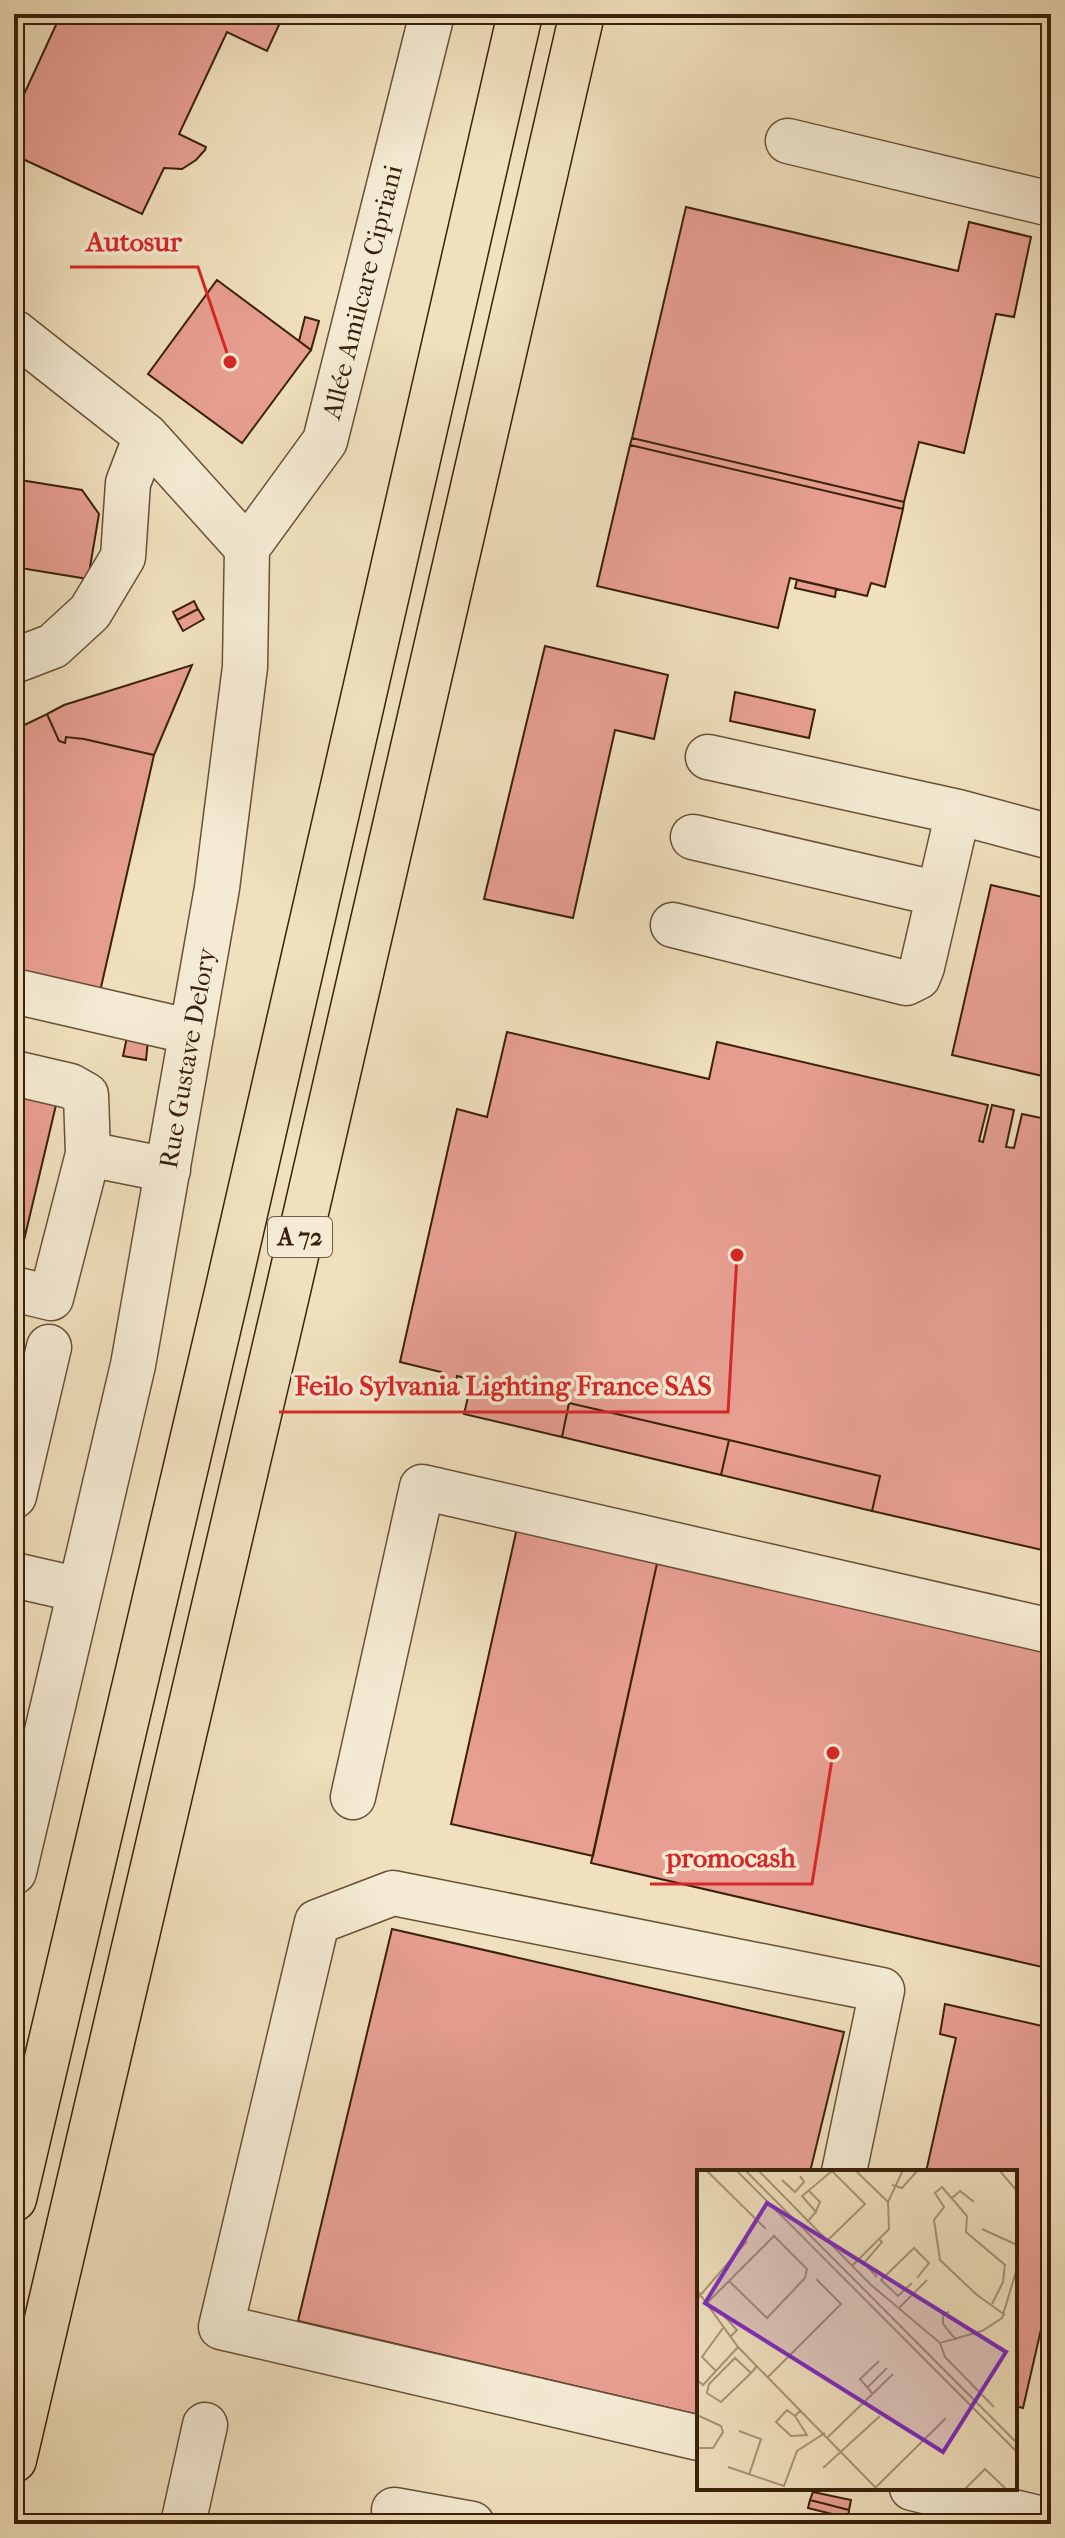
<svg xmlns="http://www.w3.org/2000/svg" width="1065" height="2538" font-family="'IM FELL French Canon',serif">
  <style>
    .building { fill: #e89f92; stroke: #3a210a; stroke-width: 2 }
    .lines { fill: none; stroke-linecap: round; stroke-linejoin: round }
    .minor-casing { stroke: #685137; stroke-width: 47 }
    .highway-casing { stroke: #3a210a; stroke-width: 47 }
    .minor { stroke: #f5ebd4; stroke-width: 44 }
    .highway { stroke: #f0e0bd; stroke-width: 44 }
    .labels { text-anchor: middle; stroke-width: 7; stroke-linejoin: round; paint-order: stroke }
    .shield { fill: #f5ebd4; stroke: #725e47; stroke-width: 2 }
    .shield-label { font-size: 24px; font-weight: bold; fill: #3a210a }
    .street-label { font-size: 26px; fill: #3a210a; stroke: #f5ebd4 }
    .inset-road { fill: none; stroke: #a79475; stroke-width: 2 }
    .view { fill: #7b2cbf; fill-opacity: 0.15; stroke: #7b2cbf; stroke-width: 4 }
    .inset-edge { fill: none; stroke: #3a210a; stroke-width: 4 }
    .leader { fill: none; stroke: #d62828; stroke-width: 3 }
    .callout-dot { fill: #d62828; stroke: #f5ebd4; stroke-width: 3 }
    .callout-label { font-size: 28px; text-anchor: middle; font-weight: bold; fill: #d62828; stroke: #f5ebd4; stroke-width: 7; stroke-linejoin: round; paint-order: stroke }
  </style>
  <rect width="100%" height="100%" fill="#f0e0bd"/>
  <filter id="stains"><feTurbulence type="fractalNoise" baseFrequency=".0025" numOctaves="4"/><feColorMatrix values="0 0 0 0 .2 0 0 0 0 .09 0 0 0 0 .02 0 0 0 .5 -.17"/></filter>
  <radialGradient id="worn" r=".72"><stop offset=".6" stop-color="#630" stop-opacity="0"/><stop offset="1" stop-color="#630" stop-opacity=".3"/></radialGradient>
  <path class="building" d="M61 14H284L267 51 227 32 179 134 206 147 205 150 196 160 182 169 164 168 142 214 14 155V116Z
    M686 207 958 271 969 222 1031 237 1014 317 996 314 964 453 919 442 904 502 632 438Z
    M217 280 311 350 242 443 148 374Z
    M305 317 319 321 311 350 299 341Z
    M632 438 904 502 903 509 630 445Z
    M630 445 903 509 885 587 871 583 867 596 790 578 778 628 597 586Z
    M14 479 82 490 99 514 88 579 14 567Z
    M797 580 836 589 835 597 795 588Z
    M194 601 198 609 177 620 173 612Z
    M198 609 204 619 183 631 177 620Z
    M545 646 668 675 654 739 615 730 573 918 484 899Z
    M192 665 154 755 84 739 66 737 65 743 59 741 47 714 64 705Z
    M735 692 815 710 809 738 730 721Z
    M47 714 59 741 65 743 66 737 84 739 154 755 99 996 14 976V730Z
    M991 885 1051 899V1078L952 1055Z
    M507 1032 709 1079 717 1042 988 1105 979 1141 983 1142 992 1105 1014 1110 1006 1147 1014 1148 1022 1114 1051 1120V1552L872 1511 880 1476 729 1440 569 1403 562 1437 464 1414 472 1380 457 1376 455 1386 439 1383 441 1372 400 1362 457 1109 487 1117Z
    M127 1037 148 1040 146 1060 123 1056Z
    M14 1095 56 1105 16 1274H14Z
    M14 1344 25 1347 14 1390Z
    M569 1403 729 1440 721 1475 562 1437Z
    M729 1440 880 1476 872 1511 721 1475Z
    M517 1528 658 1559 593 1856 451 1824Z
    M658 1559 1051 1650V1969L591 1863Z
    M392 1929 844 2032 810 2172H699V2415L298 2321Z
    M945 2004 1051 2028V2286L1023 2408 1015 2406V2172H926L956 2038 940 2034Z
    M813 2492 851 2500 849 2510 810 2500Z
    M810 2500 849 2510 848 2518 808 2508Z"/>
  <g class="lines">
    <defs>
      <path id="minor" d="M788 141 1051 204
        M14 332 146 436 247 548 245 667 217 888 133 1365 14 1872
        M247 548 325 441 432 14
        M14 661 53 646 90 612 123 557 128 483 146 436
        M708 757 958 812 1051 837
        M693 837 939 894
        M673 925 906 983 918 977 922 967 958 812
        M14 991 192 1032
        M14 1073 70 1086 86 1095 88 1154 51 1298 14 1289
        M88 1154 168 1170
        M14 1496 49 1347
        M14 1575 80 1590
        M353 1797 422 1487 1051 1631
        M699 2438 221 2327 317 1922 393 1893 882 1990 844 2172
        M912 2488 1051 2521
        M394 2510 472 2524
        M183 2524 205 2425"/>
      <path id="highway" d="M14 2199 227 1292 520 14
        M14 2460 286 1299 582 14"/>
    </defs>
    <use href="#minor" class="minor-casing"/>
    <use href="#highway" class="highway-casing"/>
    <use href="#minor" class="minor"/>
    <use href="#highway" class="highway"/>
  </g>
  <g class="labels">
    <rect class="shield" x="268" y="1217" width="64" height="40" rx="6"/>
    <g class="shield-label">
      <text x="300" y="1245">A 72</text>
    </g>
    <g class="street-label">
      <text transform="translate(362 292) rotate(-76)" y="9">Allée Amilcare Cipriani</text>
      <text transform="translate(187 1058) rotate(-80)" y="9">Rue Gustave Delory</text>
    </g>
  </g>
  <g transform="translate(697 2170)">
    <rect width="320" height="320" fill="#f0e0bd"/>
    <path class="inset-road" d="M9 0 69 59M39 0 320 282M48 0 320 273M61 0 173 114 243 173 285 161 305 148 320 98M158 0 191 32M302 0 320 21M85 10 98 22 107 12 103 6M195 15 205 18 221 0M111 20 123 32 119 41M255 28 263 21 277 32M110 52 119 42 105 26 135 1 168 34 130 71M285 59 320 75M155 96 192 59 191 32 206 0M180 107 167 93 185 72 182 69M215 113 201 126 184 110 217 78 232 93 220 108M0 120 41 177 181 320M0 129 50 71M295 134 306 112 308 95 269 62 270 46 245 17 238 23 247 37 237 50 243 90 280 125 308 145M8 135 77 66 110 99 108 108 70 148 32 111M201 139 230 110M252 142 246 144V154L259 170M28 147 40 160 33 167M320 149V176M243 173 248 187 297 237M19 201 5 187 26 158M54 203 38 188 12 214 10 223 24 232 54 203 60 196M71 207 144 134 119 109M0 210 6 215 41 177M170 218 190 198M176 224 163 209 182 191M0 245 24 256 26 262 16 278H0M98 246 110 265 94 266 79 252 90 240 98 246 104 240M42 261 64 269 52 305M131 267 196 204M31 297 87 316 100 281 128 263M126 298 183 246M179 317 249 248M267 320 288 299 310 320"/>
    <path class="view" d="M70 33 309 182 246 282 8 133Z"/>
    <rect width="320" height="320" class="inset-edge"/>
  </g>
  <path class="leader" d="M230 362L198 267H70M737 1255L728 1412H279M833 1753L812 1884H650"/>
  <g class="callout-dot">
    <circle cx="230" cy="362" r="8"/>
    <circle cx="737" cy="1255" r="8"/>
    <circle cx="833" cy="1753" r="8"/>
  </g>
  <g class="callout-label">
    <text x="134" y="251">Autosur</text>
    <text x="503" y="1395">Feilo Sylvania Lighting France SAS</text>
    <text x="731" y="1867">promocash</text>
  </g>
  <rect width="1065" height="2538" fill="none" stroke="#f0e0bd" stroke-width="48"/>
  <rect x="16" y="16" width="1033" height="2506" fill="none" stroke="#3a210a" stroke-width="4"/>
  <rect x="24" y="24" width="1017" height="2490" fill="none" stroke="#3a210a" stroke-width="2"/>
  <rect width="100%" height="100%" filter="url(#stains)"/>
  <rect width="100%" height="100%" fill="url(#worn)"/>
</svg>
